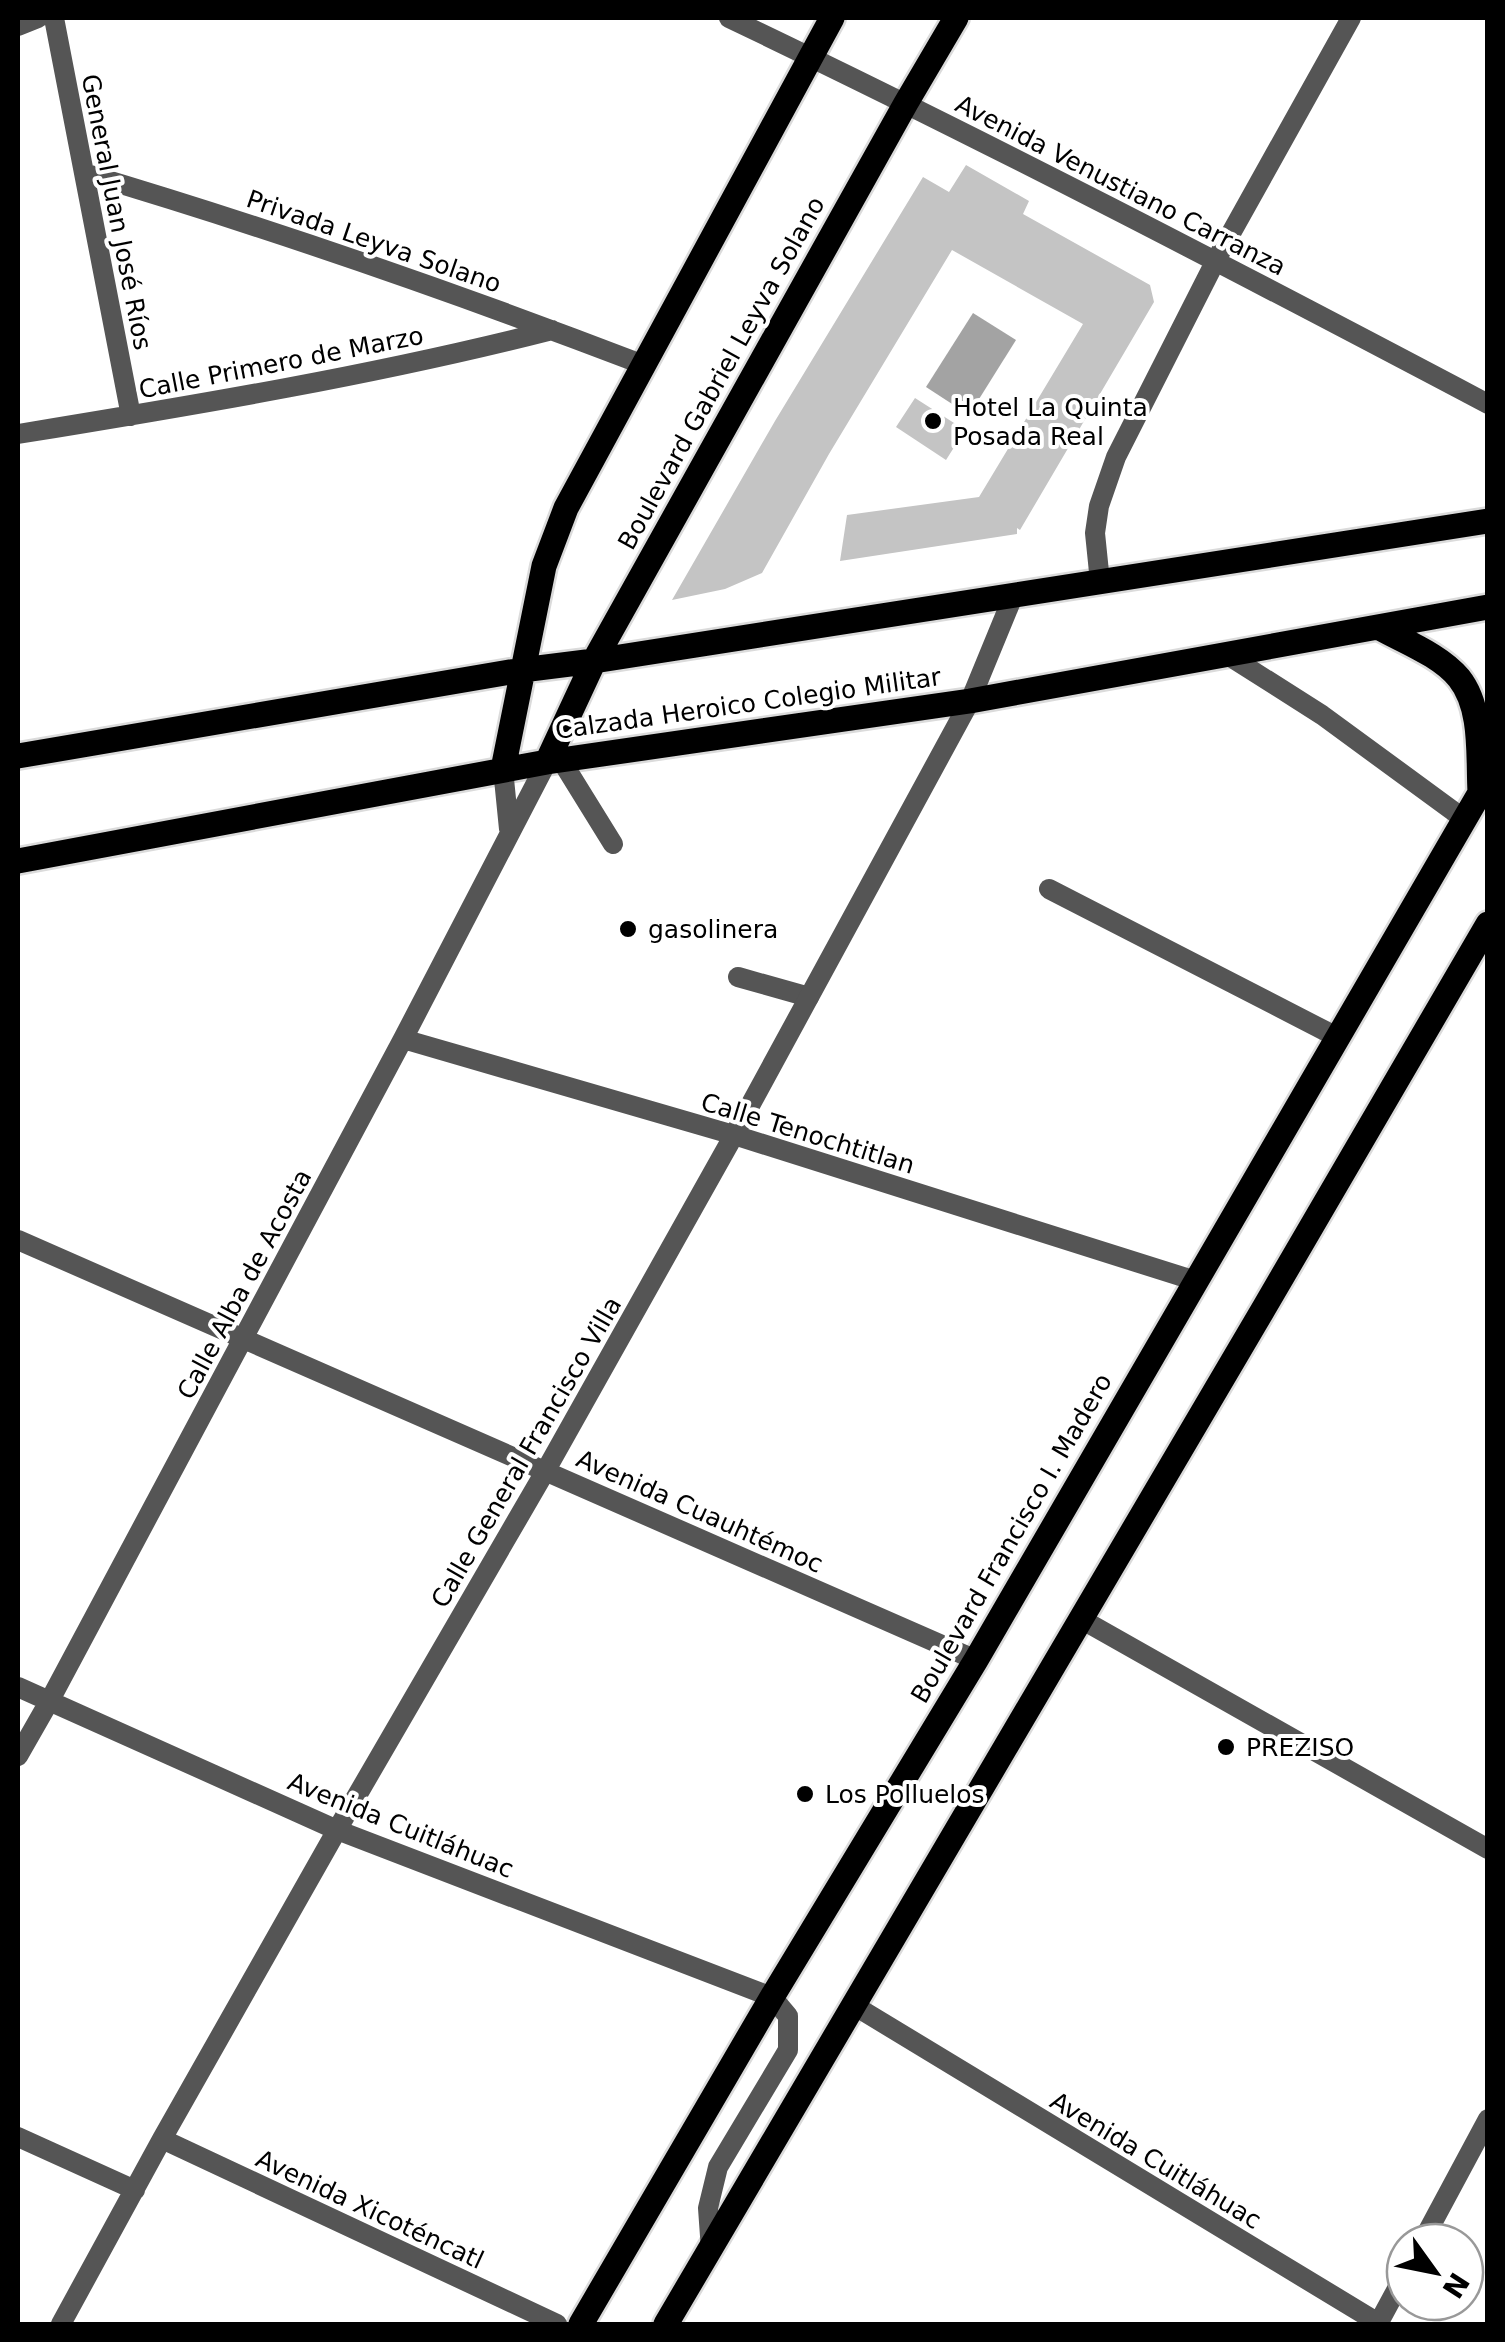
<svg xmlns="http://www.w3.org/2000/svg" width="1505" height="2342" font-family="'DejaVu Sans',sans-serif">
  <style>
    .water { fill: #a3a3a3 }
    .building { fill: #c4c4c4 }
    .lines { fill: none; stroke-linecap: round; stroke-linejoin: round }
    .primary-casing { stroke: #dbdbdb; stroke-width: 30 }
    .lane { stroke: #555; stroke-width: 20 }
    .street { stroke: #555; stroke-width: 20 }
    .primary { stroke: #000; stroke-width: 25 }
    .poi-dot { fill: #000; stroke: #fff; stroke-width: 4 }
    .labels { text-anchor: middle; stroke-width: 8; stroke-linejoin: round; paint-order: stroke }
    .street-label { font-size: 25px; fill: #000; stroke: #fff }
    .poi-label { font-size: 25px; fill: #000; stroke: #fff; text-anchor: start }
  </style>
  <rect width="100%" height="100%" fill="#fff"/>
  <path class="water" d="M973 313 1016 340 969 415 926 387Z"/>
  <path class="building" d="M966 165 1029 201 1023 214 1150 285 1154 302 1020 530 1017 528V534L840 561 847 515 979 497 1083 324 952 250 829 454 762 573 725 589 672 600 775 421 923 177 949 192Z
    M915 398 965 430 946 460 896 427Z"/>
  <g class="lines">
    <defs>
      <path id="primary" d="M1380 628C1405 642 1440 655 1459 678 1483 708 1478 756 1480 792
        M18 756 522 670 594 661 1488 521
        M547 762 594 661 906 103 956 18
        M503 769 544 566 566 508 832 18
        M18 861 547 762 970 701 1488 607
        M581 2324 772 1997 976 1660 1488 779
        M666 2324 1264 1308 1488 924"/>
    </defs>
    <use href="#primary" class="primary-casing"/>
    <path class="lane" d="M1226 654 1322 715 1464 819
      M561 760 613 844
      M1049 889 1337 1037
      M738 977 809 997"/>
    <path class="street" d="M54 18 131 416
      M729 18C985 140 1236 271 1488 404
      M18 26 38 18
      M84 173C273 229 459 294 644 365
      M18 434C196 405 376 375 552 330
      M1100 582 1095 533 1099 506 1116 457 1216 260 1351 18
      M503 769 509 829
      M403 1039 734 1135 1196 1281
      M18 1240 976 1660
      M1081 1619 1488 1849
      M18 1687 337 1830 772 1997 788 2016V2050L718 2167 708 2208 711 2250
      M18 1756 50 1700 403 1039 547 762
      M855 2006 1380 2324
      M18 2137 135 2190
      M162 2139 557 2324
      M1422 2242 1488 2119
      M61 2324 162 2139 337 1830 546 1470 734 1135 970 701 1014 594
      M1378 2324 1405 2274"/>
    <use href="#primary" class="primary"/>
  </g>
  <g class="poi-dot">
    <circle cx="933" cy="421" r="10"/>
    <circle cx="628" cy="929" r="10"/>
    <circle cx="1226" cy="1747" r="10"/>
    <circle cx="805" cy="1794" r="10"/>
  </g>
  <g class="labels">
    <g class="street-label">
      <text transform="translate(1121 185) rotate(27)" y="9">Avenida Venustiano Carranza</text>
      <text transform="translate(117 212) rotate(79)" y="9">General Juan José Ríos</text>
      <text transform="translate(374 241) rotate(19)" y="9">Privada Leyva Solano</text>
      <text transform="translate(281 362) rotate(-11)" y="9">Calle Primero de Marzo</text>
      <text transform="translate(721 373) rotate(-61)" y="9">Boulevard Gabriel Leyva Solano</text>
      <text transform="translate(748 703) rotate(-8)" y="9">Calzada Heroico Colegio Militar</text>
      <text transform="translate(808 1133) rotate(17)" y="9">Calle Tenochtitlan</text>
      <text transform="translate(244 1284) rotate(-62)" y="9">Calle Alba de Acosta</text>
      <text transform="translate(526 1452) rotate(-60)" y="9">Calle General Francisco Villa</text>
      <text transform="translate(700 1511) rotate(24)" y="9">Avenida Cuauhtémoc</text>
      <text transform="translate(1011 1538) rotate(-60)" y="9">Boulevard Francisco I. Madero</text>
      <text transform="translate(401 1825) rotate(22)" y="9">Avenida Cuitláhuac</text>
      <text transform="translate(1156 2160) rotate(31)" y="9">Avenida Cuitláhuac</text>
      <text transform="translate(370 2209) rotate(25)" y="9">Avenida Xicoténcatl</text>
    </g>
    <g class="poi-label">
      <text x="953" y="416">Hotel La Quinta<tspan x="953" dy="29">Posada Real</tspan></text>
      <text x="648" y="938">gasolinera</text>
      <text x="1246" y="1756">PREZISO</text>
      <text x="825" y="1803">Los Polluelos</text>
    </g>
  </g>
  <rect width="1505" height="2342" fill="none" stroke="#000000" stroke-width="40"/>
  <g transform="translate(1435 2272) rotate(123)"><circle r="48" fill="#ffffff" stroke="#999999" stroke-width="2.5"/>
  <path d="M0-8L18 38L0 25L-18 38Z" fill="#000000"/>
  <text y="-15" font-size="28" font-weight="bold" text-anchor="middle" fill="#000000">N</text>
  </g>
</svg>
